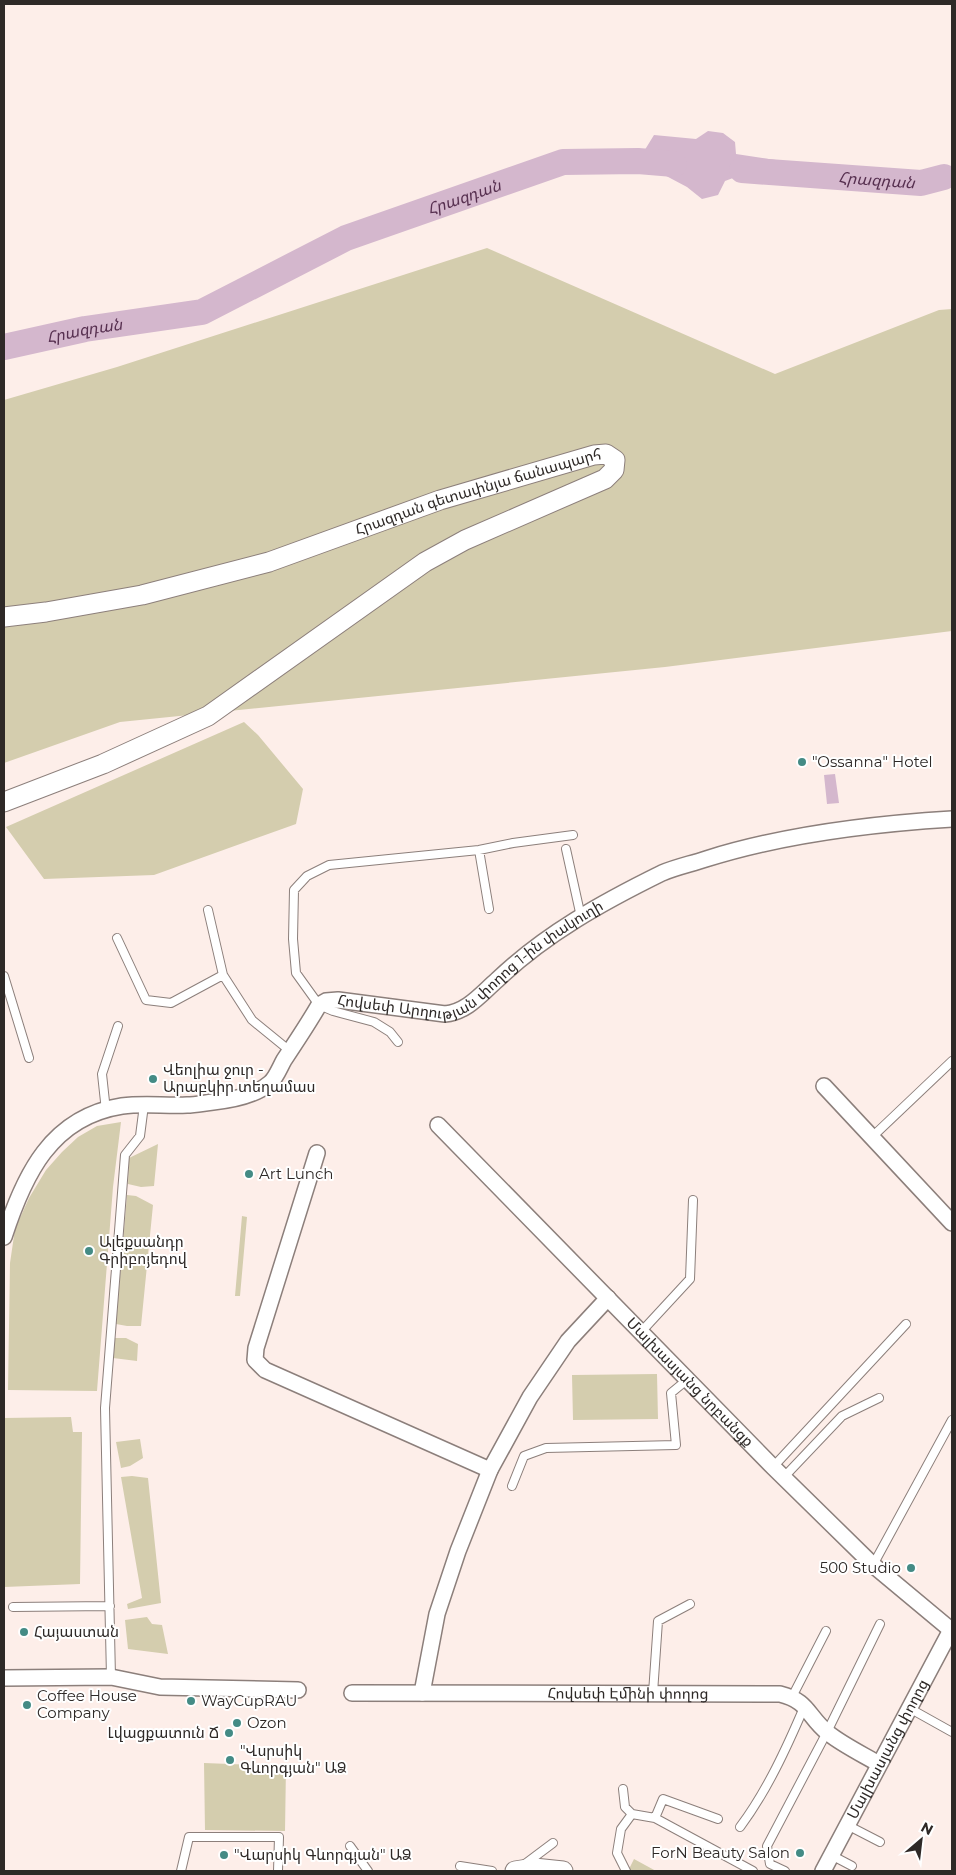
<svg xmlns="http://www.w3.org/2000/svg" width="956" height="1875" font-family="Montserrat,'Noto Sans Armenian',sans-serif">
  <style>
    .green { fill: #d4cdae }
    .water { fill: #d4b7cd }
    .lines { fill: none; stroke-linecap: round; stroke-linejoin: round }
    .river { stroke: #d4b7cd; stroke-width: 26 }
    .service-casing { stroke: #8c7f7b; stroke-width: 10 }
    .minor-casing { stroke: #8c7f7b; stroke-width: 18 }
    .tertiary-casing { stroke: #8c7f7b; stroke-width: 21 }
    .service { stroke: #fff; stroke-width: 8 }
    .minor { stroke: #fff; stroke-width: 15 }
    .tertiary { stroke: #fff; stroke-width: 19 }
    .poi-dot { fill: #448b85; stroke: #fff; stroke-width: 2 }
    .labels { text-anchor: middle; stroke-width: 4; stroke-linejoin: round; paint-order: stroke }
    .street-label { font-size: 15px; fill: #2e2927; stroke: #fff }
    .poi-label { font-size: 15px; fill: #2e2927; stroke: #fff; text-anchor: start }
    .water-label { font-size: 16px; font-style: italic; fill: #573050; stroke: #fff }
  </style>
  <rect width="100%" height="100%" fill="#fdeee9"/>
  <path class="green" d="M487 248 775 374 939 310 952 309V631L665 667 120 722 4 763V400L117 367Z
    M244 722 258 735 303 789 296 824 154 875 44 879 6 827Z
    M121 1122 113 1187 97 1391 8 1390 10 1263 15 1229 29 1198 46 1170 62 1152 78 1137 97 1126Z
    M158 1144 154 1186 141 1187 128 1184 129 1158Z
    M127 1195 136 1196 153 1205 141 1326H127L116 1324Z
    M242 1216 247 1217 240 1296H235Z
    M114 1338H126L138 1344 137 1361 113 1358Z
    M657 1374 658 1419 573 1420 572 1375Z
    M71 1417 73 1432H82L80 1584 4 1587V1418Z
    M140 1439 143 1458 130 1466 121 1468 116 1442Z
    M132 1476 148 1478 161 1603 128 1609 127 1604 142 1598 121 1477Z
    M147 1617 152 1624 162 1625 168 1654 128 1649 125 1620Z
    M204 1763 286 1766 285 1831 205 1830Z
    M634 1859 656 1871H631L629 1869Z"/>
  <path class="water" d="M708 131 723 133 735 142 736 154 776 160 779 173 775 184 733 178 725 181 718 195 702 199 687 187 638 161 654 135 696 139Z
    M835 774 839 803 827 804 824 775Z"/>
  <g class="lines">
    <g class="river">
      <path id="s1" d="M742 170 921 183 944 177"/>
      <path id="s2" d="M4 347 85 329 202 312 346 238 563 162 638 161 674 164"/>
    </g>
    <defs>
      <path id="service" d="M566 849 581 917
        M479 850 489 909
        M208 910 223 975 252 1020 290 1051
        M117 938 146 1000 171 1003 223 975
        M4 976 29 1058
        M398 1042 390 1032 374 1022 333 1011 319 1005 296 973 293 939 294 890 307 876 329 865 479 850 513 843 573 835
        M106 1111 102 1074 118 1026
        M872 1137 952 1061
        M641 1332 690 1279 693 1200
        M773 1467 906 1324
        M784 1477 842 1416 879 1398
        M512 1486 524 1456 546 1448 676 1445 671 1393 688 1379
        M873 1565 952 1420
        M13 1607 110 1606
        M111 1677 105 1408 125 1155 140 1136 144 1105
        M653 1693 658 1621 690 1604
        M792 1697 826 1631
        M909 1708 952 1732
        M623 1789 625 1807 632 1814
        M655 1818 663 1799 718 1819
        M847 1825 880 1842
        M740 1827C767 1791 787 1747 805 1705
        M350 1846 368 1871
        M831 1855 852 1866
        M525 1864 553 1843
        M460 1866 492 1871
        M181 1871 189 1837H279L278 1871
        M626 1871 617 1853 621 1829 632 1814 655 1818 753 1871
        M785 1871 770 1864 767 1846 827 1732 880 1624"/>
      <g id="minor">
        <path d="M824 1086 952 1223"/>
        <path id="s3" d="M438 1125 773 1467 873 1565 951 1630"/>
        <path d="M317 1153 256 1348 255 1360 265 1370 490 1470"/>
        <path id="s4" d="M4 1237C24 1175 51 1117 122 1106 143 1103 165 1106 187 1105 195 1105 204 1103 213 1102 232 1100 255 1096 270 1083 276 1078 280 1067 284 1060 296 1042 308 1024 319 1005L326 1001 338 1000 445 1014C467 1012 481 994 497 980 545 934 603 902 662 873 676 867 691 864 706 859 785 834 870 824 952 819"/>
        <path d="M4 1678 111 1677 160 1687 298 1690"/>
        <path id="s5" d="M352 1693 780 1694C809 1701 807 1716 828 1733 843 1745 862 1754 879 1764"/>
        <path d="M422 1693 437 1614 458 1551 490 1470 530 1397 568 1341 608 1298"/>
        <path id="s6" d="M823 1871 952 1628"/>
      </g>
      <g id="tertiary">
        <path id="s7" d="M4 617 46 612 142 595 269 562 440 500 594 455 606 454 615 460 614 470 605 479 465 540 425 562 208 716 103 764 4 802"/>
        <path d="M515 1871 534 1868 563 1871"/>
      </g>
    </defs>
    <use href="#service" class="service-casing"/>
    <use href="#minor" class="minor-casing"/>
    <use href="#tertiary" class="tertiary-casing"/>
    <use href="#service" class="service"/>
    <use href="#minor" class="minor"/>
    <use href="#tertiary" class="tertiary"/>
  </g>
  <g class="poi-dot">
    <circle cx="802" cy="762" r="5"/>
    <circle cx="153" cy="1079" r="5"/>
    <circle cx="249" cy="1174" r="5"/>
    <circle cx="89" cy="1251" r="5"/>
    <circle cx="911" cy="1568" r="5"/>
    <circle cx="24" cy="1632" r="5"/>
    <circle cx="191" cy="1701" r="5"/>
    <circle cx="27" cy="1705" r="5"/>
    <circle cx="237" cy="1723" r="5"/>
    <circle cx="229" cy="1733" r="5"/>
    <circle cx="230" cy="1760" r="5"/>
    <circle cx="800" cy="1853" r="5"/>
    <circle cx="224" cy="1855" r="5"/>
  </g>
  <g class="labels">
    <g class="street-label">
      <text dy="5" stroke="none"><textPath href="#s7" startOffset="492">Հրազդան գետափնյա ճանապարհ</textPath></text>
      <text dy="5" stroke="none"><textPath href="#s4" startOffset="602">Հովսեփ Արղության փողոց 1-ին փակուղի</textPath></text>
      <text dy="5" stroke="none"><textPath href="#s3" startOffset="360">Մալխասյանց նրբանցք</textPath></text>
      <text dy="5" stroke="none"><textPath href="#s5" startOffset="276">Հովսեփ Էմինի փողոց</textPath></text>
      <text dy="5" stroke="none"><textPath href="#s6" startOffset="138">Մալխասյանց փողոց</textPath></text>
    </g>
    <g class="poi-label">
      <text x="812" y="767">"Ossanna" Hotel</text>
      <text x="163" y="1075">Վեոլիա ջուր -<tspan x="163" dy="17">Արաբկիր տեղամաս</tspan></text>
      <text x="259" y="1179">Art Lunch</text>
      <text x="99" y="1247">Ալեքսանդր<tspan x="99" dy="17">Գրիբոյեդով</tspan></text>
      <text x="901" y="1573" text-anchor="end">500 Studio</text>
      <text x="34" y="1637">Հայաստան</text>
      <text x="37" y="1701">Coffee House<tspan x="37" dy="17">Company</tspan></text>
      <text x="201" y="1706">WayCupRAU</text>
      <text x="247" y="1728">Ozon</text>
      <text x="219" y="1738" text-anchor="end">Լվացքատուն Ճ</text>
      <text x="240" y="1756">"Վսրսիկ<tspan x="240" dy="17">Գևորգյան" ԱՁ</tspan></text>
      <text x="790" y="1858" text-anchor="end">ForN Beauty Salon</text>
      <text x="234" y="1860">"Վարսիկ Գևորգյան" ԱՁ</text>
    </g>
    <g class="water-label">
      <text dy="6" stroke="none"><textPath href="#s1" startOffset="135">Հրազդան</textPath></text>
      <text dy="6" stroke="none"><textPath href="#s2" startOffset="488">Հրազդան</textPath></text>
      <text dy="6" stroke="none"><textPath href="#s2" startOffset="82">Հրազդան</textPath></text>
    </g>
  </g>
  <rect width="956" height="1875" fill="none" stroke="#2e2927" stroke-width="10"/>
  <g transform="translate(921 1840) rotate(28)" stroke="#ffffff" stroke-width="4" paint-order="stroke">
  <path d="M0-4L9 19L0 12L-9 19Z" fill="#2e2927"/>
  <text y="-8" font-size="14" font-weight="bold" text-anchor="middle" fill="#2e2927">N</text>
  </g>
</svg>
